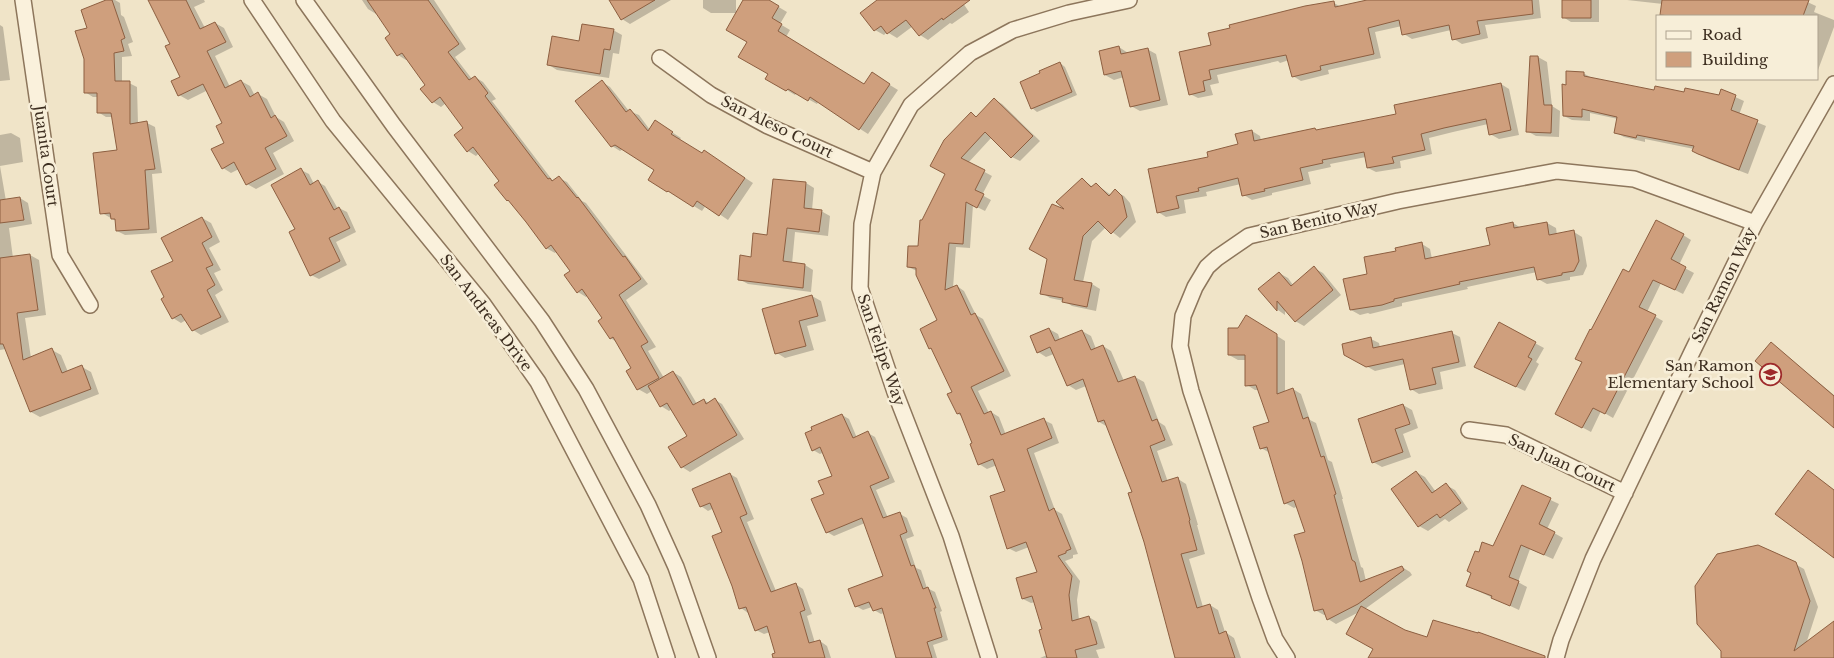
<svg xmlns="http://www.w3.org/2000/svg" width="1834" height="658" font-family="'Libre Baskerville',serif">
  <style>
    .shadow { fill: #0003 }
    .building { fill: #cf9f7d; stroke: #8d5f41 }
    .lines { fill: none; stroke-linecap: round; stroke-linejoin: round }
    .street-casing { stroke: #8d765c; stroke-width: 18 }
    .street { stroke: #faf1dc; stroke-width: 15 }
    .labels { text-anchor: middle; stroke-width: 5; stroke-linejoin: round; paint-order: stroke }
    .street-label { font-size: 15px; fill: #3d2e20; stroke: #f7eed8 }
    .poi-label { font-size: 15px; fill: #3d2e20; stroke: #f7eed8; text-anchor: end }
  </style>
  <rect width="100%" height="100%" fill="#f0e4c8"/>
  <path class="shadow" d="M109 0H115L120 3 121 15 124 17 133 42 128 44 132 56 122 57V83H129L137 87 138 124 147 123 155 127 162 173 152 174 157 233 125 235 117 231 116 221 102 213 119 151 113 117H106L98 112V97H93L85 92 88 28Z
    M149 0H204L205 2 194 7 205 28 215 23 224 28 233 47 215 56 230 87 241 81 250 86 255 96 258 94 267 99 276 117 284 122 294 141 273 153 284 174 256 189 247 184 239 169 231 173 223 168 226 143 224 123 208 90 188 100 179 95 182 77 171 45Z
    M362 0H434L466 49 455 57 472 79 475 77 483 82 496 99 492 101 553 181 559 178 567 182 582 201 586 203 648 284 626 300 656 347 648 351 664 378 673 372 681 377 697 404 704 400 709 403 715 400 722 404 744 439 690 472 682 467 670 448 689 436 672 409 669 411 661 406 652 391 647 394 638 389 628 371 633 368 617 342 610 338 604 318 588 295 586 297 578 292 572 271 557 251 555 253 546 248 511 202 508 200 500 182 479 153 476 156 468 151 465 128 446 103 441 107 433 102 426 86 408 59 406 60 398 55 392 34 377 13 376 14 368 9Z
    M611 0H671L630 24 622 19Z
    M703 0H736V13H711L703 8Z
    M752 0H767L787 12 780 24 790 30 786 37 864 85 880 79 898 90 868 134 818 102 817 104 797 93 795 95 767 78 770 74 749 41Z
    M879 0H961L969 12 952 24 950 23 928 40 920 35 913 26 897 38 887 32 884 35 875 30Z
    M1369 0H1539L1541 18 1485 25 1488 38 1462 44 1454 39 1451 30 1412 39 1404 34 1402 26 1375 32 1381 58 1328 70 1329 74 1301 81 1293 76 1289 60 1280 63 1278 61 1217 75 1219 83 1210 85 1213 95 1198 98 1190 94 1212 46 1334 3 1341 7Z
    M1563 0H1599V22H1571L1563 17Z
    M1627 0H1803L1816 6 1814 12 1834 20V27L1818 70V16H1665L1661 14 1663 4Z
    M0 25 3 27 10 80 0 81Z
    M613 30 622 35 619 54 613 53 609 78 557 70 549 65 580 42Z
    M1119 47 1128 53 1147 49 1156 54 1168 105 1140 111 1131 106 1124 77 1114 80 1105 75Z
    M1538 57 1547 62 1552 106 1560 111 1559 137 1536 136 1527 131Z
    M1060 63 1065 67 1077 95 1037 112 1032 108Z
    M1583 73 1592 78 1655 92 1720 96 1722 91 1744 101 1739 115 1766 126 1748 174 1708 159 1693 151 1694 149 1645 139V142L1624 137 1615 132 1618 119 1590 113V121L1572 120 1564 116 1567 86Z
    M602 82 610 87 629 111 639 115 650 130 664 127 681 138 679 140 703 155 713 157 753 183 728 220 706 205 702 211 649 179 655 170 623 149 620 151 612 146Z
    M1501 84 1509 89 1519 135 1499 139 1490 134 1488 124 1453 132 1429 138 1432 154 1400 161 1401 168 1376 172 1368 168 1366 157 1330 164 1331 167 1308 172 1311 184 1272 193V195L1252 200 1244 195 1241 184 1206 192 1207 196 1184 200 1186 213 1166 217 1158 212 1210 157 1240 145 1252 131 1260 136 1261 141 1315 129 1318 131 1397 115Z
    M995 100 1002 104 1040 141 1020 161 1012 157 992 137 968 163 992 176 982 195 991 200 985 211 973 205 970 248 956 247 953 288 957 286 964 291 976 315 983 319 1011 376 978 391 989 413 991 412 999 417 1006 435 1044 420 1052 424 1059 443 1034 453 1055 510 1062 514 1078 554 1073 555V558L1065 561 1080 581 1077 600 1079 620 1089 617 1097 622 1105 648 1096 650 1099 658H1040L1047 655 1044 630 1035 602 1031 603 1023 599 1039 572 1029 547 1016 552 1008 548 1007 491 997 465 987 469 979 464 974 443 963 417 958 414 954 393 933 350 930 348 939 321 917 271 908 267 919 248 923 221 947 174 972 114 977 117Z
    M11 133 20 138 23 162 0 166 6 201 20 198 28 203 32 224 9 228 13 258 30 255 39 260 46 315 25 318 31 358 52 350 61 355 68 372 82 367 91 372 99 394 40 417 31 412 6 349 0 350V135Z
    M301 170 309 174 314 184 318 182 325 186 338 209 339 208 347 212 356 232 336 242 347 265 319 279 311 275 297 229Z
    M1082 179 1093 187 1096 184 1111 195 1115 191 1124 196 1130 203 1136 222 1120 238 1106 227 1092 241 1083 282 1092 284 1100 289 1096 311 1072 306 1064 301 1050 298 1042 293Z
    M806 183 814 188 812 210 821 211 830 216 828 236 795 232 792 264 805 265 813 270 811 292 748 284 739 279 752 258Z
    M202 218 211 223 220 242 209 248 221 270 214 273 223 290 215 295 229 322 201 335 193 330 186 320 181 323 173 318 166 298 175 261Z
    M1513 223 1521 228 1547 223 1556 228 1557 235 1574 232 1582 237 1587 266 1583 275 1570 277V280L1547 284 1538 279 1537 272 1467 287 1468 289 1402 303V306L1370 314 1368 313 1360 315 1351 310 1369 275 1397 252 1422 244 1430 249 1432 259 1492 246Z
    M1683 235 1691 240 1679 265 1694 273 1683 294 1661 283 1647 312 1663 321 1613 418 1601 411 1591 432 1565 418 1630 274Z
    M1314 268 1323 273 1341 295 1304 326 1295 321 1285 309V315L1278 310 1260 289 1279 273 1288 278 1293 285Z
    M812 296 821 301 826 321 807 326 814 350 785 358 777 353Z
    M1247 317 1285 341V392L1293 389 1301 394 1310 420 1316 423 1328 460 1332 462 1343 499H1342L1361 567 1363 568 1366 581 1402 567 1410 572 1412 575 1365 609 1405 631 1428 638 1531 658H1369L1375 648 1359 612 1336 624 1328 619 1326 615H1324L1315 610 1306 533 1298 506 1294 508 1285 503 1270 453 1261 448 1271 423 1259 390H1255L1247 385V360H1238L1229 355 1239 330Z
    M1499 324 1544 348 1536 362 1539 364 1525 391 1484 372Z
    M1049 329 1058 334 1060 340 1082 331 1091 336 1096 349 1103 346 1111 351 1124 381 1135 377 1144 382 1159 422 1165 426 1173 445 1157 451 1168 482 1178 479 1186 484 1198 525H1197L1205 554 1189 559 1203 607 1210 605 1218 610 1225 632 1234 638 1241 658H1181L1133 493 1108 427 1099 422 1086 386 1076 390 1068 385 1054 354 1046 357 1038 352Z
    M1452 333 1460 337 1466 366 1440 372 1443 389 1419 394 1411 389 1405 364 1375 371 1345 354 1371 339 1379 343 1380 348Z
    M1772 344 1834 395V426Z
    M1403 405 1412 410 1418 428 1403 434 1411 457 1382 467 1373 462Z
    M842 415 849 419 857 438 868 433 875 437 895 482 876 490 888 518 900 514 907 518 914 536 906 539 916 568 921 570 927 588 935 592 942 611 940 612 948 640 933 645 937 658H898L884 613 881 614 874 610 872 607 863 610 856 606 885 577 865 523 834 536 827 532 825 495 834 476 824 452 820 454 813 450Z
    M1416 472 1425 477 1436 492 1446 485 1455 490 1468 509 1449 522 1445 519 1428 531 1419 526 1393 489Z
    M730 474 737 478 754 519 747 522 776 591 795 584 803 589 812 614 807 616 815 643 820 641 827 646 831 658H777L770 632 764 634 756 630 748 613 741 608 724 533 714 508 708 511 701 506Z
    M1523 487 1559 504 1547 529 1563 538 1553 559 1530 549 1518 582 1527 587 1519 610 1467 586 1479 554 1494 548Z
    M1795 564 1804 569 1818 607 1806 644 1834 623V658H1723Z"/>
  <path class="building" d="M106 0H112L125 38 121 40 124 51 114 53 115 81H130V124L147 121 155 169 145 170 149 229 116 231 115 219H111L110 213 100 214 93 153 117 150 111 113H97V93H84V59L75 31 87 28 81 10Z
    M148 0H186L200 29 215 22 226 42 207 51 225 88 241 80 250 97 258 92 271 118 275 115 287 136 265 148 276 169 246 185 234 162 222 169 211 149 224 143 216 126 222 123 203 84 178 96 171 81 180 77 165 46 170 44Z
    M367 0H428L459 44 448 52 469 80 475 76 488 93 485 96 548 179 550 178 552 181 559 176 577 198 578 197 623 257 625 256 641 279 619 295 648 342 641 346 659 378 637 390 626 371 631 368 613 337 610 339 598 321 602 318 582 289 577 293 564 275 570 271 551 245 546 249 526 222 508 200 507 201 494 185 499 181 473 147 467 152 454 135 463 128 440 97 432 103 420 89 425 85 402 53 397 56 385 38 390 34Z
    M609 0H655L621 20Z
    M743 0H769L779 6 772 18 782 24 778 31 864 84 872 72 890 84 859 130 810 97 808 101 788 89 786 91 765 79 768 74 738 57 747 42 726 30Z
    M877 0H970L943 20 942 18 919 36 906 20 887 34 881 26 874 31 860 13Z
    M1367 0H1532L1533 14 1477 21 1480 34 1452 40 1449 25 1402 35 1399 20 1368 28 1374 54 1320 66 1321 70 1292 77 1286 55 1209 70 1211 79 1203 81 1205 91 1189 95 1179 52 1211 45 1208 33 1230 28 1229 25 1305 6 1334 1 1335 7Z
    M1562 0H1591V18H1562Z
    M1662 0H1809L1803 16H1670L1660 15Z
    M582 24 614 29 610 50 604 49 600 74 547 65 552 36 579 41Z
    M1119 46 1121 54 1148 48 1160 100 1130 107 1121 71 1104 75 1099 51Z
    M1530 56H1538L1544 105H1552L1551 133 1526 132Z
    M1060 62 1072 92 1031 109 1020 82 1040 73 1039 71Z
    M1566 71 1584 72V76L1654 90 1655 86 1684 92 1685 88 1719 95 1721 89 1736 95 1731 110 1758 120 1739 170 1698 154 1692 151 1694 146 1637 135 1636 138 1614 133 1617 117 1582 109V117L1563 116 1562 84 1566 85Z
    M602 80 626 112 630 109 648 131 655 120 673 132 671 134 702 153 704 150 745 178 719 216 697 201 693 207 668 191 667 192 648 180 654 170 615 145 611 147 575 101Z
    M1501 83 1511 130 1489 135 1486 119 1444 128 1421 134 1425 150 1392 157 1394 163 1367 168 1364 152 1322 160 1323 163 1300 168 1303 180 1264 189 1265 191 1242 196 1238 178 1198 188 1199 191 1176 196 1179 208 1157 213 1148 169 1208 157 1207 152 1238 144 1235 134 1252 130 1254 141 1315 128 1316 130 1396 114 1394 105Z
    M994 98 1033 136 1011 158 985 132 961 158 985 170 975 190 984 194 977 208 966 202 963 244 949 243 945 290 957 285 971 315 975 313 1004 371 971 387 984 414 991 411 1001 435 1044 418 1052 438 1027 449 1049 511 1054 508 1071 549 1066 551V553L1058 556 1072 576 1069 595 1072 621 1089 616 1097 644 1075 650 1077 658H1047L1039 630 1042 629 1032 596 1022 599 1016 578 1037 572 1026 542 1007 549 990 496 1005 491 993 459 978 465 970 444 972 443 960 413 957 414 947 394 952 392 931 348 929 349 920 329 937 320 916 275V268L907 267 908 246H918L920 220H922L945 174 930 166 944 140 971 112 976 117Z
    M301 168 310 185 318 180 334 210 339 207 350 228 329 238 340 261 310 276 289 232 295 229 271 185Z
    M1082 178 1091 187 1096 183 1109 196 1115 189 1122 196 1127 217 1111 234 1098 221 1083 236 1074 280 1092 283 1087 307 1062 302 1063 298 1040 294 1047 259 1029 249 1052 204 1064 209 1056 202Z
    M773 179 806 182 804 208 822 210 819 232 787 228 783 261 805 264 803 288 738 280 740 255 751 257 753 233 767 235Z
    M20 197 24 220 0 223V200Z
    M202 217 212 237 202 243 213 265 206 268 215 285 207 290 221 317 192 331 181 314 172 319 161 299 164 297 151 271 173 261 161 238Z
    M1656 220 1684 234 1671 259 1686 267 1675 290 1653 280 1639 307 1656 315 1605 414 1593 408 1582 428 1555 414 1582 362 1575 359 1590 329 1591 330 1623 269 1629 272Z
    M1513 222 1514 228 1547 222 1549 235 1574 230 1579 261 1574 271 1562 273V275L1537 280 1534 267 1459 282 1460 284 1394 299V301L1382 305 1350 310 1343 279 1367 274 1364 257 1396 251 1395 248 1422 242 1425 259 1490 245 1486 228Z
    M30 254 38 310 17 313 23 360 52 348 62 373 82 365 91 389 30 412 3 344H0V258Z
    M1314 266 1333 290 1295 322 1277 301V311L1258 289 1279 272 1291 286Z
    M812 295 818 316 799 321 806 346 775 354 762 309Z
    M1246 315 1277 334V394L1293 388 1303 419 1308 417 1321 457 1324 456 1336 494 1334 495 1352 560 1355 562 1360 582 1402 566 1404 570 1358 604 1327 620 1323 609 1314 611 1302 561 1294 535 1305 532 1294 500 1284 504 1267 447 1260 449 1253 427 1269 422 1256 385 1245 386V355H1228V328H1238Z
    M1499 322 1536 342 1528 357 1532 359 1516 387 1474 367Z
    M1049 328 1055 341 1082 330 1091 350 1103 345 1118 382 1135 376 1152 421 1157 419 1165 440 1150 446 1162 482 1178 477 1190 520 1189 521 1197 550 1181 554 1197 608 1210 604 1219 634 1226 631 1235 658H1175L1144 542 1128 493 1132 492 1104 420 1098 422 1083 379 1067 386 1050 347 1037 353 1030 336Z
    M1452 331 1459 362 1432 368 1436 384 1410 390 1403 359 1366 367 1344 355 1342 344 1371 337 1373 348Z
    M1771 342 1834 396V428L1755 361Z
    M673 371 693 405 704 399 706 404 715 398 737 435 681 468 668 447 687 436 667 403 660 407 648 386Z
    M1403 404 1410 424 1395 429 1403 452 1372 463 1358 419Z
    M842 414 853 438 868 431 889 478 870 486 883 518 900 512 907 532 900 535 911 566 914 565 923 589 928 587 936 608H934L942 637 927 642 932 658H896L882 608 873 611 869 602 855 607 848 589 883 576 862 518 826 533 811 499 824 494 818 481 832 476 820 447 812 451 805 433 812 430 811 427Z
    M1808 470 1834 490V558L1775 514Z
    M1416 471 1432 493 1446 483 1461 503 1440 518 1437 514 1418 527 1391 489Z
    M730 473 747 514 740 517 771 592 796 583 805 610 800 612 809 643 820 640 825 658H773L772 654 775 653 767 626 755 631 746 607 739 609 732 586 712 536 722 532 710 503 700 507 692 489Z
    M1522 485 1551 498 1539 524 1555 532 1544 555 1521 545 1509 577 1519 581 1510 606 1491 598 1492 596 1466 586 1471 573 1467 571 1475 551 1479 552 1482 542 1493 546Z
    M1758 545 1796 562 1810 601 1794 651 1834 621V658H1721V651L1697 624 1695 586 1717 554Z
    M1361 606 1405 630 1427 637 1433 620 1478 633V632L1545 656V658H1368L1373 649 1346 634Z"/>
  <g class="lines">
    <defs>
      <path id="street" d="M23 0 60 255 90 305
        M252 0 333 121 483 304 538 382 641 579 667 658
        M304 0 394 126 542 321 586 389 648 505 676 567 708 658
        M660 58 711 95 768 126 873 172
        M1469 430 1506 435 1625 493
        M989 658 951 536 895 392 860 288 862 224 873 172 911 105 970 53 1013 30 1069 13 1129 0
        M1287 658 1275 639 1260 598 1191 391 1180 346 1183 316 1195 287 1207 267 1217 258 1249 236 1398 201 1557 171 1634 179 1755 223
        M1556 658 1561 640 1593 559 1692 352 1755 223 1834 84"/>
    </defs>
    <use href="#street" class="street-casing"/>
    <use href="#street" class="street"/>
  </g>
  <defs>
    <symbol id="school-ring" viewBox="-11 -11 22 22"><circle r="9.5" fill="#f7eed8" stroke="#9e2a2b" stroke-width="1.5"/><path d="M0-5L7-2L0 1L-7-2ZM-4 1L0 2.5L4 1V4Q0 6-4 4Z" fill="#9e2a2b"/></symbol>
  </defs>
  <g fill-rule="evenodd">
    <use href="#school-ring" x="1758" y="362" width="25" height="25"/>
  </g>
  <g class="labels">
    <g class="street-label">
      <text transform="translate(777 127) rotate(26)" y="5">San Aleso Court</text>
      <text transform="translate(46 156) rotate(82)" y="5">Juanita Court</text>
      <text transform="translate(1319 220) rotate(-13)" y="5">San Benito Way</text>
      <text transform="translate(1724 285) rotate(-64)" y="5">San Ramon Way</text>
      <text transform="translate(486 313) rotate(53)" y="5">San Andreas Drive</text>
      <text transform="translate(881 350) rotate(71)" y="5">San Felipe Way</text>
      <text transform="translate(1562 463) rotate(25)" y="5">San Juan Court</text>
    </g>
    <g class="poi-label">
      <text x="1754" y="371">San Ramon<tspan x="1754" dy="17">Elementary School</tspan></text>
    </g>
  </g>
  <rect x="1656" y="15" width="162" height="65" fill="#f7eed8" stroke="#ada18e"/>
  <rect x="1666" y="31" width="25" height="8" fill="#faf1dc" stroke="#ada18e"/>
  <text x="1702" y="40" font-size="15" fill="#3d2e20">Road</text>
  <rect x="1666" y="52" width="25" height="15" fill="#cf9f7d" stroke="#ada18e"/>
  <text x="1702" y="65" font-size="15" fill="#3d2e20">Building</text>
</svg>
